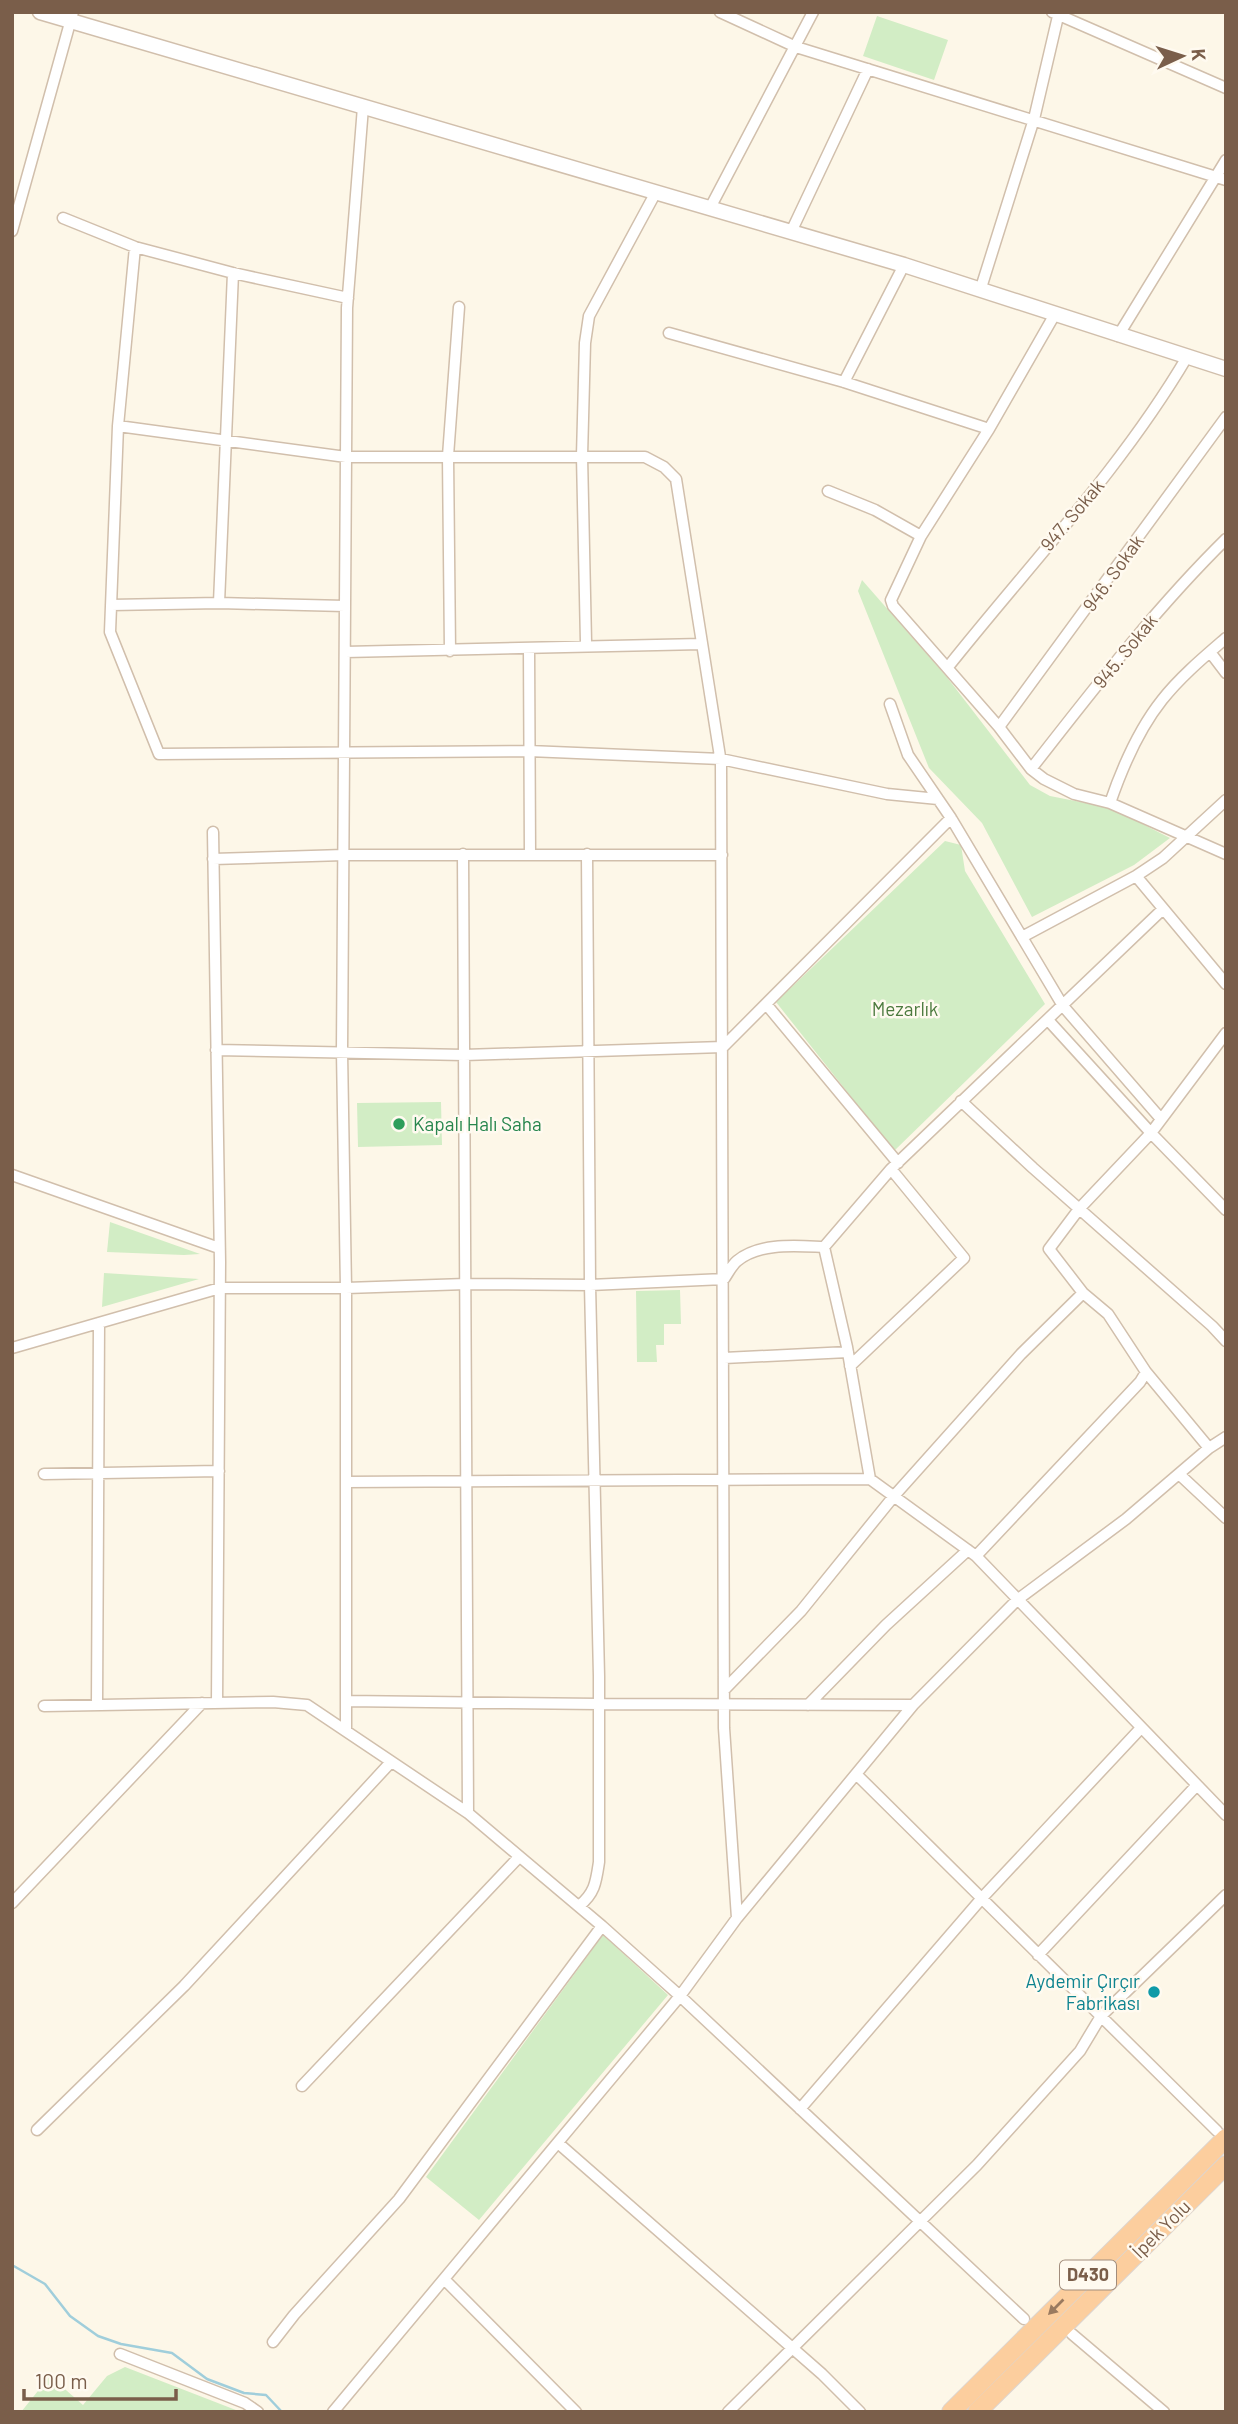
<svg xmlns="http://www.w3.org/2000/svg" width="1238" height="2424" font-family="Barlow,sans-serif">
  <style>
    .green { fill: #d2edc5 }
    .lines { fill: none; stroke-linecap: round; stroke-linejoin: round }
    .stream { stroke: #a0cedb; stroke-width: 2.5 }
    .minor-casing { stroke: #d1bfac; stroke-width: 13 }
    .tertiary-casing { stroke: #d1bfac; stroke-width: 17 }
    .trunk-casing { stroke: #dcd5d0; stroke-width: 20 }
    .minor { stroke: #fff; stroke-width: 10 }
    .tertiary { stroke: #fff; stroke-width: 14 }
    .trunk { stroke: #fcce9e; stroke-width: 18 }
    .oneway { fill: #9a7a5f }
    .leisure-dot { fill: #2e9e5b; stroke: #fffaf0; stroke-width: 2.5 }
    .culture-dot { fill: #0f9aa8; stroke: #fffaf0; stroke-width: 2.5 }
    .labels { text-anchor: middle; stroke-width: 5; stroke-linejoin: round; paint-order: stroke }
    .shield { fill: #fffaf0; stroke: #a28d7c; stroke-width: 2 }
    .shield-label { font-size: 18px; font-weight: bold; fill: #7a5e4a }
    .street-label { font-size: 19px; fill: #7a5e4a; stroke: #fffaf0 }
    .park-label { font-size: 19px; fill: #4c7a3e; stroke: #fffaf0 }
    .leisure-label { font-size: 19px; fill: #27864d; stroke: #fffaf0; text-anchor: start }
    .culture-label { font-size: 19px; fill: #0d838f; stroke: #fffaf0; text-anchor: end }
  </style>
  <rect width="100%" height="100%" fill="#fdf7e8"/>
  <path class="green" d="M877 16 948 40 934 80 863 56Z
    M862 580 946 676 1030 785 1050 796 1111 808 1170 838 1134 865 1032 917 982 823 929 768 858 591Z
    M945 841 961 845 965 871 1045 1004 894 1151 776 1002Z
    M441 1102 442 1145 358 1147 357 1103Z
    M110 1222 200 1254 184 1255 107 1252Z
    M104 1273 199 1279 102 1307Z
    M680 1290 681 1324H664V1345H656L657 1362H637L636 1291Z
    M603 1935 668 1995 479 2220 426 2177Z
    M125 2367 241 2412H21L50 2376 83 2405 107 2376Z"/>
  <g class="lines">
    <path class="stream" d="M12 2265 45 2284 70 2316 98 2336 121 2344 172 2353 207 2379 244 2393 266 2395 282 2412"/>
    <defs>
      <path id="minor" d="M720 12 796 47 1226 180
        M1052 12 1226 88
        M710 208 813 12
        M63 218 135 247 233 273 348 298
        M12 231 73 12
        M791 232 868 69
        M135 247 118 426 110 632 159 754 529 751 721 759 887 794 938 799
        M980 291 1034 119 1059 12
        M1055 314 989 429 921 536 891 600 893 606 999 727 1031 769 1044 779 1074 794 1110 803 1226 854
        M669 333 844 382 989 429
        M1118 336 1226 160
        M844 382 904 265
        M118 426 346 457H645L664 467 676 479 721 763 724 1728 737 1918
        M828 491 875 510 921 536
        M219 603 233 273
        M111 605 219 603 345 606
        M586 642 582 456 585 343 589 316 656 192
        M529 648 530 854
        M450 651 448 456 459 307
        M345 652 702 644
        M1210 652 1226 673
        M948 667C1029 565 1121 469 1187 357
        M890 704 908 755 951 818 1063 1006 1161 1119
        M999 727 1226 417
        M1031 769C1093 690 1154 610 1226 539
        M1110 803C1122 768 1139 729 1162 700 1180 677 1204 657 1226 638
        M213 832 220 1262 217 1703
        M463 854 468 1813
        M213 859 344 855H722
        M1136 876 1226 984
        M1163 909 891 1169 824 1247 847 1347 870 1479 976 1556 1226 1815
        M1022 937 1136 876 1163 858 1226 800
        M766 1004 898 1163
        M1048 1020 1151 1133 1226 1210
        M216 1050 464 1055 723 1047 951 818
        M961 1101 1033 1168 1212 1326 1226 1341
        M12 1175 219 1248
        M12 1348 220 1288H346L466 1284 590 1285 724 1279C728 1273 732 1265 737 1261 760 1242 797 1246 824 1247
        M724 1358 848 1352
        M850 1366 964 1258 891 1169
        M1209 1448 1146 1372 1108 1314 1083 1293 1049 1249 1079 1209 1151 1133 1226 1033
        M44 1474 219 1471
        M1180 1475 1226 1518
        M346 1482 870 1479
        M976 1556 1140 1382 1146 1372
        M724 1690 801 1611 894 1496 1021 1354 1083 1293
        M346 1701 599 1704 913 1705
        M97 1705 99 1323
        M808 1705 886 1625 968 1550
        M44 1706 273 1702 307 1705 468 1813 602 1926 680 1996 1024 2319
        M346 1731V1288L342 1052 347 308 363 107
        M856 1774 1217 2131
        M12 1903 202 1703
        M579 1906C595 1893 596 1882 599 1862V1676L590 1285 587 854
        M1038 1955 1197 1785
        M302 2086 519 1857
        M800 2109 982 1898 1141 1728
        M37 2130 184 1986 391 1762
        M558 2143 822 2374 860 2412
        M444 2279 576 2412
        M1072 2334 1164 2412
        M273 2342 294 2315 399 2199 602 1926
        M120 2354 245 2403 258 2412
        M333 2412 680 1996 737 1918 913 1705 1017 1600 1126 1519 1209 1448 1226 1437
        M728 2412 977 2165 1080 2051 1101 2016 1226 1895"/>
      <path id="tertiary" d="M40 12 904 265 1226 369"/>
      <path id="trunk" d="M951 2412 1226 2138
        M977 2412 1226 2165"/>
    </defs>
    <use href="#minor" class="minor-casing"/>
    <use href="#tertiary" class="tertiary-casing"/>
    <use href="#trunk" class="trunk-casing"/>
    <use href="#minor" class="minor"/>
    <use href="#tertiary" class="tertiary"/>
    <use href="#trunk" class="trunk"/>
  </g>
  <defs><path id="oneway-solid" d="M-6-.8H1V-3.2L6.5 0L1 3.2V.8H-6Z" transform="scale(1.75)"/></defs>
  <use class="oneway" href="#oneway-solid" transform="translate(1056 2307) rotate(135)"/>
  <circle class="leisure-dot" cx="399" cy="1124" r="7"/>
  <circle class="culture-dot" cx="1154" cy="1992" r="7"/>
  <g class="labels">
    <rect class="shield" x="1060" y="2260.5" width="56" height="29" rx="5"/>
    <g class="shield-label">
      <text x="1088" y="2281">D430</text>
    </g>
    <g class="street-label">
      <text transform="translate(1072 515) rotate(-50)" y="7">947. Sokak</text>
      <text transform="translate(1113 573) rotate(-54)" y="7">946. Sokak</text>
      <text transform="translate(1125 651) rotate(-51)" y="7">945. Sokak</text>
      <text transform="translate(1161 2229) rotate(-45)" y="7">İpek Yolu</text>
    </g>
    <g class="park-label">
      <text x="905" y="1016">Mezarlık</text>
    </g>
    <g class="leisure-label">
      <text x="413" y="1131">Kapalı Halı Saha</text>
    </g>
    <g class="culture-label">
      <text x="1140" y="1988">Aydemir Çırçır<tspan x="1140" dy="22">Fabrikası</tspan></text>
    </g>
  </g>
  <rect width="1238" height="2424" fill="none" stroke="#7a5e4a" stroke-width="28"/>
  <g transform="translate(1182 56) rotate(86)" stroke="#fffaf0" stroke-width="5" paint-order="stroke">
  <path d="M0-5L12 26L0 18L-12 26Z" fill="#7a5e4a"/>
  <text y="-10" font-size="19" font-weight="bold" text-anchor="middle" fill="#7a5e4a">K</text>
  </g>
  <path d="M24 2389v10h152v-10" fill="none" stroke="#7a5e4a" stroke-width="3.5"/>
  <text x="35" y="2389" font-size="21" fill="#7a5e4a" stroke="#fffaf0" stroke-width="5" paint-order="stroke">100 m</text>
</svg>
